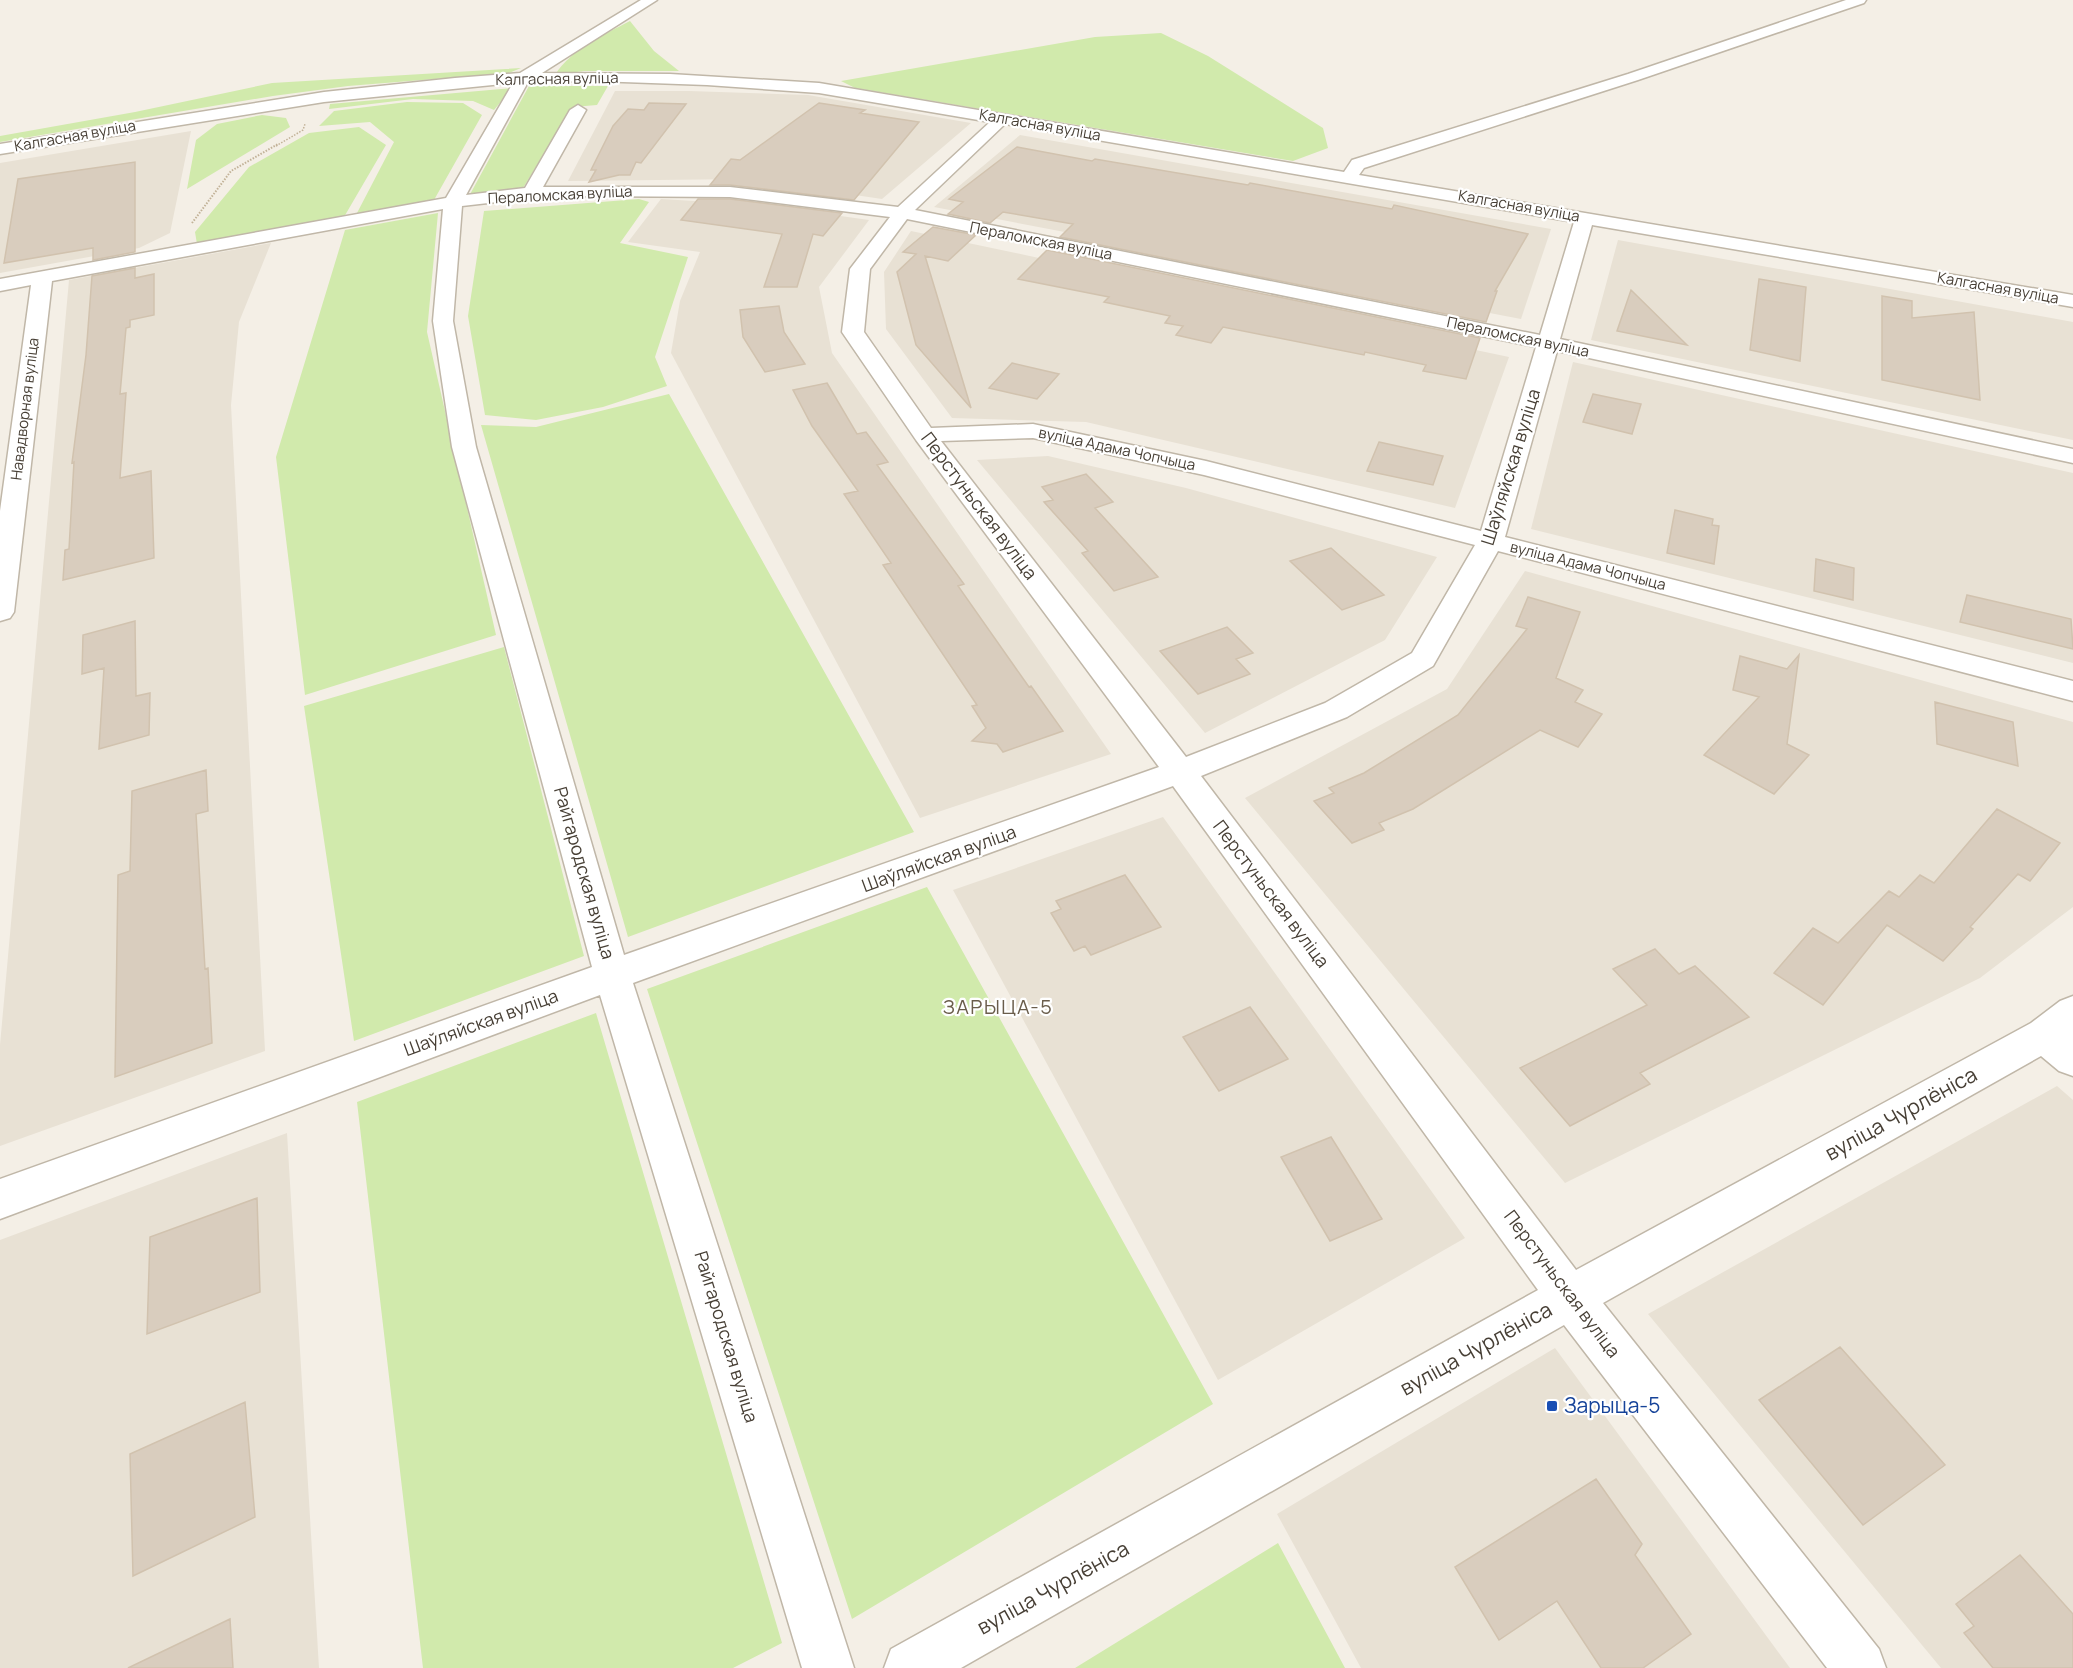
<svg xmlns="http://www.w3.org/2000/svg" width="2073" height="1668" font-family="Manrope,sans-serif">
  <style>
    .residential { fill: #e8e1d4 }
    .green { fill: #d1eaac }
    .building { fill: #d9cdbe; stroke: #d1c2ae; stroke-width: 1.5 }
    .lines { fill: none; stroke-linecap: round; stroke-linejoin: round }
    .minor-casing { stroke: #c0b7a8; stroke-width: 3 }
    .path-far1 { stroke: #c2b298; stroke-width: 1.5; stroke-dasharray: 1.5 1.5; stroke-linecap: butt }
    .path { stroke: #c2b298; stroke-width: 2; stroke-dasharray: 1.5 1.5; stroke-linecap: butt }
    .minor { fill: #fff; fill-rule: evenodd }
    .transit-dot { fill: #1a4fb4; stroke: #fff; stroke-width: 2 }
    .labels { text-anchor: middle; stroke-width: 4.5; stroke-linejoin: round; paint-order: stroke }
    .far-street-label { font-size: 15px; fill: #473f35; stroke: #fff }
    .street-label { font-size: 18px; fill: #473f35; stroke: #fff }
    .neighbourhood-label { font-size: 20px; letter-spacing: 1.5px; fill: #6a5d4b; stroke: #fff }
    .near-street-label { font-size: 21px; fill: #473f35; stroke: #fff }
    .near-transit-label { font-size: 21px; fill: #164399; stroke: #fff; text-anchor: start }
  </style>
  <rect width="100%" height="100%" fill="#f4efe6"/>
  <path class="residential" d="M615 91H689L808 95 971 123 882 199 747 179 568 181Z
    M191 131 170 233 139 248 0 273V163Z
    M1020 135 1551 229 1521 319 934 207Z
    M661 199 762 205 869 220 819 287 832 353 1111 754 920 818 671 353 680 301 700 252 628 242Z
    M911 231 1509 357 1455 508 1086 422 952 418 886 329 884 272Z
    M1618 240 2073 322V440L1591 340Z
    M271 243 239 322 231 405 265 1051 0 1146V1045L69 280Z
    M1573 362 2073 473V663L1531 529Z
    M1048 456 1186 488 1437 557 1385 640 1205 733 977 460Z
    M1525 571 2073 722V907L1980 978 1565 1183 1245 798 1447 689Z
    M1163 817 1465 1238 1218 1380 953 890Z
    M2057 1086 2073 1100V1668H1941L1648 1314Z
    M287 1133 319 1668H0V1240Z
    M1555 1348 1790 1668H1361L1277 1514Z"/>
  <path class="green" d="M630 21 654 51 679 71H584L555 75C572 48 604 35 630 21Z
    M1161 33 1208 56 1323 128 1328 148 1293 161 855 88 841 81 1095 37Z
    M521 68 509 73 348 86 273 96 0 142V136L135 112 272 83Z
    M529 86H608L597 105 573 107 523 188 468 198Z
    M512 88 494 110 473 101 413 99 329 109 330 104Z
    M407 102 463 103 482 115 434 200 357 213 394 142 370 122 319 126 334 111Z
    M262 115 286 118 290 127 187 189 196 140 217 124Z
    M359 127 386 145 344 217 197 244 195 232 249 167 309 133Z
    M639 199 649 202 620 243 688 257 655 357 667 386 603 407 536 420 485 415 468 316 484 211Z
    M438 213 427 332 496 635 305 695 276 457 345 230Z
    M669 394 914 832 628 937 481 425 536 427Z
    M504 647 584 956 354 1041 304 706Z
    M927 887 1213 1404 852 1619 647 989Z
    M596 1013 782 1643 733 1668H423L357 1102Z
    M1278 1543 1345 1668H1075Z"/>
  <path class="building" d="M649 103 686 104 641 163 636 162 630 175H619L589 182 596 170H591L613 126 628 109 644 110Z
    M819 103 865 110 860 113 919 122 854 200 730 185H710L731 159 740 160Z
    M1017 147 1092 161 1095 159 1248 185 1250 183 1392 209 1394 205 1528 234 1495 291H1497L1486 322 1060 237 1073 224 1003 212 990 223 948 214 963 202 949 199Z
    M135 162V252L93 260V248L4 263 18 179Z
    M698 199H730L842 213 823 236 813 234 797 287H764L782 234 681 220Z
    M933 227 976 235 948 261 925 256 971 408 916 345 897 272 916 254 903 252Z
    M1047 250 1480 338 1466 379 1423 371 1426 365 1365 352 1364 355 1223 327 1211 343 1176 335 1183 326 1165 323 1170 316 1104 302 1109 297 1018 279Z
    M135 268V278L154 274V315L130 320V327L126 328 120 394 126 393 120 478 151 471 154 558 63 580 65 550 69 549 74 462 72 463 86 355 92 276Z
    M1759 279 1806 287 1800 361 1750 350Z
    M1631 290 1687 345 1617 331Z
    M1882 296 1912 301V318L1974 312 1980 400 1882 380Z
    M779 306 784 332 805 364 765 372 743 337 740 310Z
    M1012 363 1059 374 1037 399 989 388Z
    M827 383 857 434 866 432 888 462 877 465 964 584 958 586 1029 687 1031 686 1063 731 1003 752 997 744 972 741 986 728 972 706 977 705 883 565 891 563 844 494 858 491 812 426 793 390Z
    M1593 394 1641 404 1632 434 1583 422Z
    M1379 442 1443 456 1433 485 1367 471Z
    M1086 474 1113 502 1095 508 1158 577 1114 591 1082 553 1088 551 1044 502 1053 500 1042 487Z
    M1675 510 1713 519 1712 525 1719 526 1714 564 1667 553Z
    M1331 548 1384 595 1342 610 1290 561Z
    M1816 559 1854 568 1853 600 1814 591Z
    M1967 595 2071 619 2073 649 1960 622Z
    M1528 597 1580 612 1556 678 1583 690 1575 702 1602 714 1578 747 1540 730 1413 809 1379 823 1384 830 1352 843 1314 801 1334 793 1329 788 1364 773 1458 715 1527 629 1516 626Z
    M135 621 136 696 150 693 149 735 99 749 104 668 82 674 83 635Z
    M1227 627 1253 653 1236 659 1250 674 1198 694 1160 651Z
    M1799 655 1787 744 1809 755 1774 794 1704 755 1759 697 1733 690 1740 656 1787 669Z
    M1935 702 2013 722 2018 766 1937 744Z
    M206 770 208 811 196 814 205 969 208 968 212 1043 115 1077 118 875 130 871 132 791Z
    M1997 809 2060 843 2030 881 2018 874 1970 927 1973 929 1943 961 1887 925 1823 1005 1774 973 1813 928 1838 943 1889 891 1899 897 1920 875 1934 883Z
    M1125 875 1161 927 1091 955 1085 946 1074 951 1051 913 1061 909 1056 901Z
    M1655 949 1679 974 1695 966 1749 1017 1640 1073 1650 1084 1570 1126 1520 1068 1647 1005 1613 969Z
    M1250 1007 1288 1059 1219 1091 1183 1037Z
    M1331 1137 1382 1219 1330 1241 1281 1157Z
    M257 1198 260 1292 147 1334 150 1237Z
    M1840 1347 1945 1465 1863 1525 1759 1400Z
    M245 1402 255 1517 133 1576 130 1454Z
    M1596 1479 1642 1544 1635 1555 1691 1634 1643 1668H1601L1557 1601 1499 1640 1455 1567Z
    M2020 1555 2073 1614V1668H1993L1964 1633 1974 1626 1956 1604Z
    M230 1619 233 1668H128Z"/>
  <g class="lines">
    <defs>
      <path id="minor" d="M641 0H657L542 73 670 74 819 83 1344 172 1352 160 1628 74 1846 0H1866L1864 3 1638 80 1364 168 1359 175 2073 295V307L1592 225 1560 339 2073 449V463L1557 351 1505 537 2073 681V701L1498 551 1433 666 1347 717 1201 776 1576 1270 2031 1023 2060 1001 2073 996V1076L2059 1071 2041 1056 1603 1303 1879 1649 1886 1668H1827L1564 1325 961 1668H884L891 1649 1538 1290 1173 786 633 983 854 1668H802L600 995 0 1219V1179L592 967 452 447 433 321 443 209 52 281 14 612 10 618 0 621V511L31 285 0 291V279L446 198 513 83 324 102 0 154V144L324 92 455 78 520 73ZM595 81 707 85 819 93 990 122 898 207 730 187H543L586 110 578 105 570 110 525 188 466 195 528 82ZM1005 124 1574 222 1540 335 915 210ZM579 196 730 197 890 217 850 269 842 332 916 440 1159 767 624 955 476 447 453 321 462 206 531 198ZM907 219 1536 347 1481 531 1206 461 1033 424 931 428 864 332 870 269ZM1033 438 1204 475 1475 545 1412 653 1325 703 1186 757 941 441Z"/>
    </defs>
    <use href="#minor" class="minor-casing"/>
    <path class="path-far1" d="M276 146 303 130 305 124"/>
    <path class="path" d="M192 223 231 171 278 144"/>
    <use href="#minor" class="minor"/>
  </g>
  <rect class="transit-dot" x="1546" y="1400" width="12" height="12" rx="3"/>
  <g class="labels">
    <g class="far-street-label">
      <text transform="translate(557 79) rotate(-1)" y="5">Калгасная вуліца</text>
      <text transform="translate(1040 125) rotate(10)" y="5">Калгасная вуліца</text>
      <text transform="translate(75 136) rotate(-10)" y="5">Калгасная вуліца</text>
      <text transform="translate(560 195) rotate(-3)" y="5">Пераломская вуліца</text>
      <text transform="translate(1519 206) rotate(10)" y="5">Калгасная вуліца</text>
      <text transform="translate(1041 241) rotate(11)" y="5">Пераломская вуліца</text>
      <text transform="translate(1998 288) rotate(10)" y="5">Калгасная вуліца</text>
      <text transform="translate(1518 337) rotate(12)" y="5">Пераломская вуліца</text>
      <text transform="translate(25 409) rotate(-83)" y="5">Навадворная вуліца</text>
      <text transform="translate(1117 449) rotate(12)" y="5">вуліца Адама Чопчыца</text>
      <text transform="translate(1588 566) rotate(14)" y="5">вуліца Адама Чопчыца</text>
    </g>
    <g class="street-label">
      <text transform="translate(1511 467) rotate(-73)" y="6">Шаўляйская вуліца</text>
      <text transform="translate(979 506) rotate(53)" y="6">Перстуньская вуліца</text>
      <text transform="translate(939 859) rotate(-20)" y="6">Шаўляйская вуліца</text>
      <text transform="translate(584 873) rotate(74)" y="6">Райгародская вуліца</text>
      <text transform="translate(1271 894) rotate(53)" y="6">Перстуньская вуліца</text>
      <text transform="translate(481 1023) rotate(-20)" y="6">Шаўляйская вуліца</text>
      <text transform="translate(1562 1284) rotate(53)" y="6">Перстуньская вуліца</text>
      <text transform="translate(726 1337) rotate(73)" y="6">Райгародская вуліца</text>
    </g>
    <g class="neighbourhood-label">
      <text x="998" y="1014">ЗАРЫЦА-5</text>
    </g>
    <g class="near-street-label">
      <text transform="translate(1901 1114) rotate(-29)" y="7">вуліца Чурлёніса</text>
      <text transform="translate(1476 1349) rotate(-29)" y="7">вуліца Чурлёніса</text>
      <text transform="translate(1053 1588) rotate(-29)" y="7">вуліца Чурлёніса</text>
    </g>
    <g class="near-transit-label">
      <text x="1564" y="1413">Зарыца-5</text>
    </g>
  </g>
</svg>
